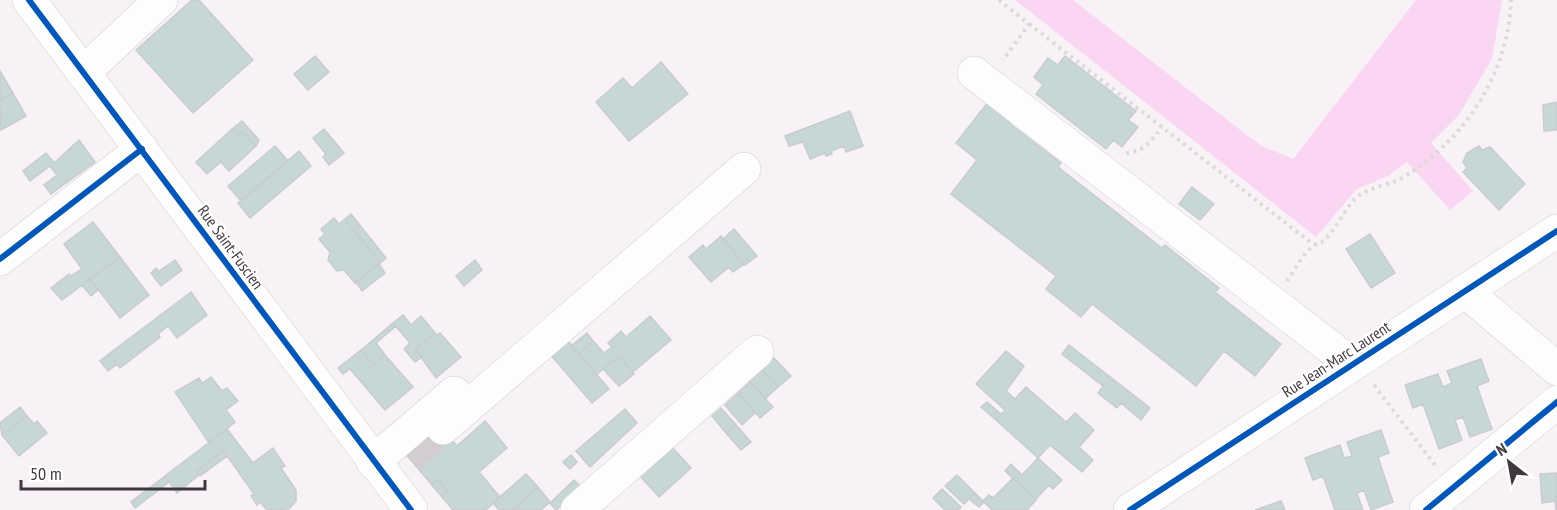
<svg xmlns="http://www.w3.org/2000/svg" width="1557" height="510" font-family="'PT Sans Narrow',sans-serif">
  <style>
    .green { fill: #fbd6f3 }
    .building { fill: #c7d7d7; stroke: #c9cccd; stroke-width: 1.5 }
    .lines { fill: none; stroke-linecap: round; stroke-linejoin: round }
    .minor-tunnel { stroke: #d3cdd2; stroke-width: 33; stroke-dasharray: 33 16; stroke-linecap: butt }
    .minor-casing { stroke: #d5ced4; stroke-width: 34 }
    .major-casing { stroke: #d5ced4; stroke-width: 34 }
    .path { stroke: #dbd9db; stroke-width: 4; stroke-dasharray: 3 4.5; stroke-linecap: butt }
    .minor { stroke: #fefdfe; stroke-width: 33 }
    .major { stroke: #fefdfe; stroke-width: 33 }
    .cycleway-casing { stroke: #fff; stroke-width: 10 }
    .cycleway { stroke: #0057b8; stroke-width: 6 }
    .labels { text-anchor: middle; stroke-width: 4.5; stroke-linejoin: round; paint-order: stroke }
    .street-label { font-size: 16px; fill: #41383f; stroke: #fff }
  </style>
  <rect width="100%" height="100%" fill="#f8f2f7"/>
  <path class="green" d="M1015 0H1073L1248 136 1262 146 1293 159 1416 0H1502L1492 59 1458 116 1431 143 1473 191 1450 210 1407 162 1388 176 1357 189 1316 237Z"/>
  <path class="building" d="M192 0H199L253 60 193 113 136 50Z
    M315 56 329 72 308 90 294 74Z
    M1065 56 1136 111 1128 120 1138 127 1122 147 1113 140 1106 149 1036 94 1043 85 1034 77 1048 58 1058 65Z
    M661 62 688 94 629 141 596 102 623 78 632 88Z
    M0 71 13 93 0 100Z
    M13 93 26 116 1 130 0 100Z
    M989 101 1012 119 1009 123 1061 163 1058 167 1162 248 1165 245 1219 288 1215 292 1281 344 1255 376 1224 351 1196 386 1092 304 1081 317 1046 289 1056 276 951 194 977 160 956 143Z
    M1557 102V130L1544 131 1543 105Z
    M850 111 863 146 846 152 844 146 831 151 832 154 826 156 825 153 810 159 803 142 789 146 785 136Z
    M242 121 259 140 256 146 243 132 238 136 232 129Z
    M232 129 238 136 243 132 256 146 229 171 221 162 207 174 196 162Z
    M324 129 344 153 329 165 323 157 326 154 313 138Z
    M79 140 95 162 51 194 44 185 57 175 50 166 30 181 23 171 46 153 54 163Z
    M275 146 288 161 241 201 228 186Z
    M1479 146 1482 150 1490 147 1525 184 1499 210 1463 172 1467 168 1463 162 1467 153Z
    M299 151 311 166 250 218 238 203Z
    M1192 187 1214 204 1200 220 1179 204Z
    M351 214 386 258 380 263 345 219Z
    M334 218 339 224 345 219 380 263 355 283 344 270 337 271 328 260 330 252 319 239 325 234 321 229Z
    M93 222 120 257 62 300 51 288 69 274 71 276 82 269 64 244Z
    M734 229 757 256 745 265 723 239Z
    M1370 234 1395 273 1371 288 1346 249Z
    M721 236 744 264 733 272 729 267 711 282 689 257 703 245 706 249Z
    M120 257 149 295 120 318 90 279Z
    M175 260 182 270 161 286 151 273 156 268 159 271Z
    M475 260 482 270 464 286 456 276Z
    M379 264 385 273 362 291 356 282Z
    M90 279 98 290 91 296 82 285Z
    M191 292 207 315 177 338 168 326 158 334 160 337 120 368 109 354Z
    M403 315 411 325 421 316 435 333 415 349 422 357 415 362 404 349 410 343 393 323Z
    M650 316 671 340 633 372 619 356 596 375 579 354 593 341 604 353 612 347 608 343 621 331 626 337Z
    M393 323 396 326 376 343 385 355 373 365 361 350Z
    M435 333 437 335 440 333 461 357 436 378 415 349Z
    M587 333 593 341 579 354 571 346Z
    M567 340 609 389 592 403 550 354Z
    M1069 345 1150 408 1141 420 1121 403 1117 408 1098 393 1103 386 1062 354Z
    M361 350 373 365 385 355 413 387 385 410 350 369 343 374 338 368Z
    M1006 351 1024 366 1006 391 1015 399 1026 387 1066 422 1075 413 1094 430 1079 447 1093 460 1082 472 1050 445 1038 458 996 420 1005 410 976 384Z
    M109 354 117 364 108 371 100 361Z
    M619 356 634 374 619 386 603 369Z
    M774 358 791 376 778 387 761 370Z
    M1481 359 1489 381 1477 386 1492 429 1470 437 1463 417 1455 420 1462 440 1439 449 1423 404 1413 408 1405 385 1438 374 1443 387 1452 383 1447 371Z
    M761 370 778 387 765 399 749 381Z
    M211 377 222 391 227 388 238 401 226 410 235 422 209 443 175 392 199 378 202 383Z
    M750 382 773 407 760 418 738 393Z
    M738 393 755 413 742 425 725 405Z
    M987 402 1001 414 996 420 981 407Z
    M20 407 27 416 2 435 0 423Z
    M721 408 736 425 726 433 712 416Z
    M625 409 637 423 590 467 576 451Z
    M27 416 34 424 37 421 47 433 19 456 2 435Z
    M485 421 507 448 479 472 500 497 486 510H453L442 497 448 492 438 480 432 485 403 451 437 422 457 446Z
    M736 425 751 442 741 450 726 433Z
    M227 429 253 463 273 448 285 466 281 468 296 490V501L289 509 267 510 260 502 257 505 251 496 254 494 223 450 196 472 199 475 177 493 165 476Z
    M1381 430 1389 453 1378 457 1393 502 1371 510 1364 490 1357 493 1363 510H1335L1323 476 1313 480 1305 458 1340 445 1344 458 1352 456 1347 442Z
    M670 445 691 468 659 497 638 474Z
    M223 450 227 456 200 476 196 472Z
    M571 455 577 462 570 469 563 462Z
    M1038 458 1062 480 1053 489 1049 485 1036 499 1005 471 1011 464 1022 475Z
    M1557 473V510H1556L1555 501 1542 503 1540 474Z
    M526 474 538 487 513 510H499L493 503Z
    M957 475 975 493 964 504 945 486Z
    M165 476 169 482 135 508 131 502Z
    M1013 478 1036 500 1027 510H992L983 501 989 495 993 498Z
    M438 480 448 492 442 497 432 485Z
    M574 480 582 488 556 510 550 503Z
    M538 487 550 502 541 510H513Z
    M942 489 961 507 958 510H945L933 498Z
    M975 493 984 502 979 507 969 499Z
    M1281 501 1285 510H1255Z"/>
  <g class="lines">
    <path class="minor-tunnel" d="M408 457 443 428"/>
    <defs>
      <path id="minor" d="M83 73 161 0
        M974 73 1352 364
        M0 259 142 149
        M1465 291 1557 369
        M443 428 744 169
        M373 462 454 393
        M577 510 757 352
        M1130 510 1557 231
        M1426 510 1557 402"/>
      <path id="major" d="M29 0 411 510"/>
    </defs>
    <use href="#minor" class="minor-casing"/>
    <use href="#major" class="major-casing"/>
    <path class="path" d="M999 0 1029 24 1003 60
      M1029 24 1314 245
      M1126 153C1144 152 1151 141 1162 127
      M1287 281C1295 270 1304 251 1315 245 1319 242 1320 244 1323 241 1337 229 1344 209 1357 197 1369 187 1390 185 1404 177 1465 139 1509 73 1511 0
      M1374 385 1435 465"/>
    <use href="#minor" class="minor"/>
    <use href="#major" class="major"/>
    <defs>
      <path id="cycleway" d="M29 0 411 510
        M0 259 142 149
        M1130 510 1557 231
        M1426 510 1557 402"/>
    </defs>
    <use href="#cycleway" class="cycleway-casing"/>
    <use href="#cycleway" class="cycleway"/>
  </g>
  <g class="labels">
    <g class="street-label">
      <text transform="translate(231 247) rotate(54)" y="6">Rue Saint-Fuscien</text>
      <text transform="translate(1336 359) rotate(-33)" y="6">Rue Jean-Marc Laurent</text>
    </g>
  </g>
  <g transform="translate(1509 462) rotate(329)" stroke="#ffffff" stroke-width="4.5" paint-order="stroke">
  <path d="M0-4.5L10 22L0 15L-10 22Z" fill="#41383f"/>
  <text y="-9" font-size="16" font-weight="bold" text-anchor="middle" fill="#41383f">N</text>
  </g>
  <path d="M21 480v9h184v-9" fill="none" stroke="#41383f" stroke-width="3"/>
  <text x="30" y="480" font-size="18" fill="#41383f" stroke="#ffffff" stroke-width="4.5" paint-order="stroke">50 m</text>
</svg>
